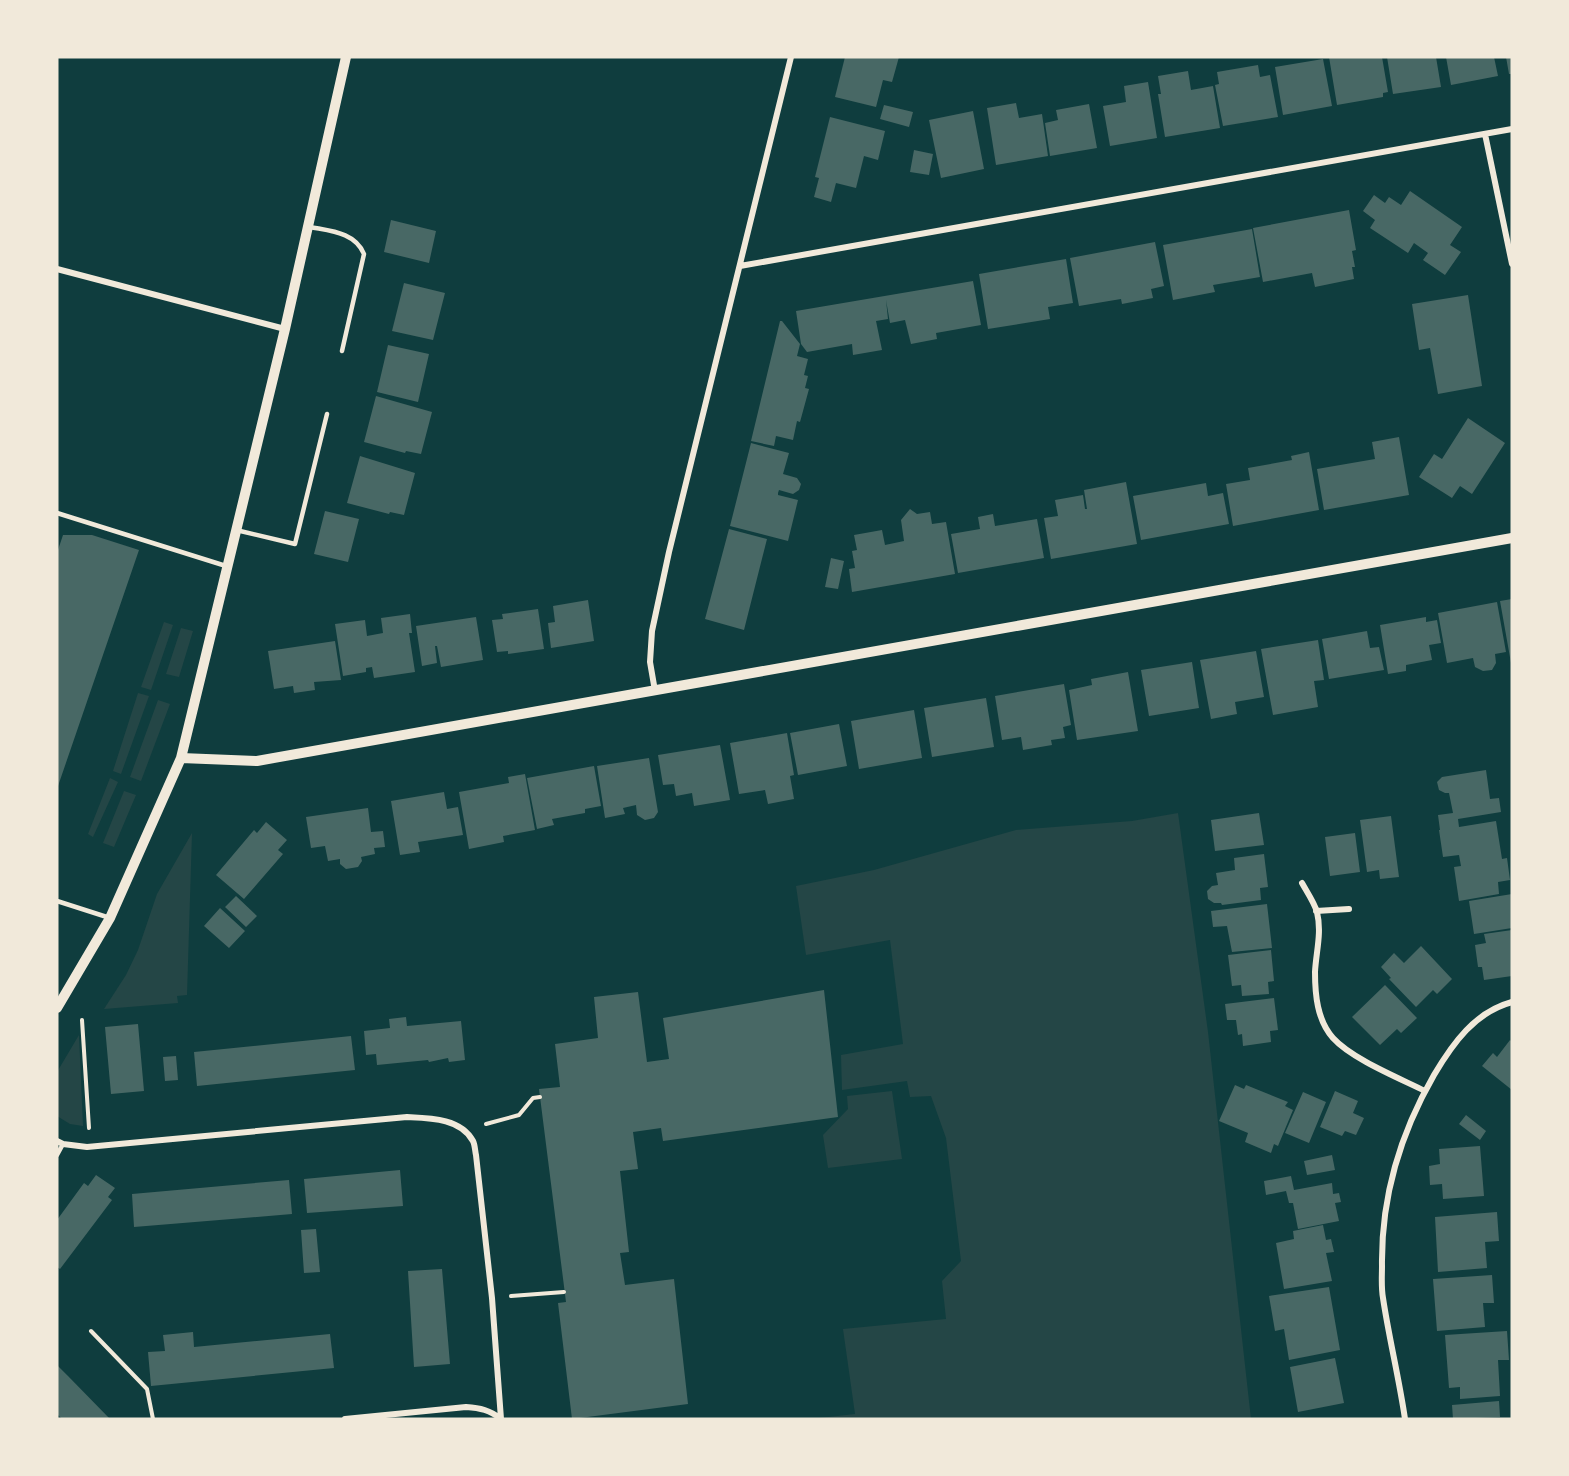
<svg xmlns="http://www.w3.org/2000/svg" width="1569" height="1476" font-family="Rubik,sans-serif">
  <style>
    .green { fill: #244646 }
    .building { fill: #486865 }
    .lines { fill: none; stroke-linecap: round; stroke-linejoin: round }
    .path { stroke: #f1e9da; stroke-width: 4 }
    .service { stroke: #f1e9da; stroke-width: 4.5 }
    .minor { stroke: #f1e9da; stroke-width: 6 }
    .tertiary { stroke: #f1e9da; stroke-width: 10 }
  </style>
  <rect width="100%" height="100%" fill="#0f3d3e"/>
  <path class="green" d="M164 622 173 625 151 690 141 687Z
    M181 628 193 631 179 677 166 674Z
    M138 693 149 696 121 774 113 771Z
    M158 700 170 704 141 781 130 777Z
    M110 778 118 782 93 837 88 834Z
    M124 791 136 795 114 847 103 843Z
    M1178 813 1208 1032 1251 1419H810L855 1414 843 1329 946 1319 942 1281 961 1261 946 1138 931 1096 910 1097 907 1081 842 1090 841 1055 903 1044 890 940 806 955 796 886 874 870 1016 830 1132 821Z
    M192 833 187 995 177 996 178 1003 104 1009 126 975 138 950 157 894Z
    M79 1035 83 1126 70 1124 57 1116V1072Z
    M892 1091 902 1159 828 1168 823 1135 848 1109 847 1096Z"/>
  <path class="building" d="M845 57H899L892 82 883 80 876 107 835 97Z
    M1329 57H1382L1388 92 1383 93V97L1337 105Z
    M1387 57H1436L1441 87 1393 94Z
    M1446 57H1494L1498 76 1451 85Z
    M1506 57H1512V74H1509Z
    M1323 59 1332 106 1283 115 1275 67Z
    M1258 65 1260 77 1270 75 1278 117 1223 126 1215 85 1219 84 1217 72Z
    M1188 71 1191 90 1213 86 1220 128 1165 137 1158 94H1161L1158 76Z
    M1148 82 1157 138 1110 146 1103 106 1126 102 1124 86Z
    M1016 103 1019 118 1042 114 1048 156 996 165 987 108Z
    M1089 104 1097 148 1050 156 1045 123 1058 120 1056 110Z
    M884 105 913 112 909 127 880 119Z
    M973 111 984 169 941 178 929 120Z
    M830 117 885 131 878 160 864 156 856 188 836 183 831 202 814 197 819 178 815 177Z
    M914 150 933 154 929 175 910 172Z
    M1410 191 1462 227 1450 245 1461 252 1445 275 1423 260 1428 253 1414 243 1408 253 1370 228 1375 220 1363 211 1374 195 1385 203 1389 197 1401 205Z
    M1349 210 1356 250 1352 251 1355 267H1352L1354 279 1315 287 1312 273 1263 282 1253 228Z
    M391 220 436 231 429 263 384 252Z
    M1252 229 1260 277 1213 285 1215 292 1173 300 1163 245Z
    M1155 242 1164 286 1151 289 1153 298 1122 304 1121 299 1079 306 1070 258Z
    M1066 259 1073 303 1048 307 1050 319 988 329 979 274Z
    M973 281 981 325 936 333 937 339 911 344 905 320 890 323 886 300 888 319 876 321 882 350 853 355 852 344 807 352 801 344 796 311Z
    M404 283 445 293 433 340 392 331Z
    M1468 295 1482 386 1438 394 1430 348 1419 350 1412 304Z
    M780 321H782L800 344 797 356 808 359 804 375 808 376 805 388 809 389 800 422 797 421 793 440 776 436 774 446 751 441Z
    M388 345 429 354 418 402 377 392Z
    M376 396 432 412 421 454 406 451 405 453 364 442Z
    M1468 418 1505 443 1472 494 1460 486 1452 498 1419 477 1434 454 1442 459Z
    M1399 437 1409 495 1324 510 1317 469 1375 459 1372 442Z
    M751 443 789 453 783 474 797 478 801 484 799 490 793 494 779 490 778 493V495L798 500 788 541 730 526Z
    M1309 452 1319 510 1233 526 1226 484 1250 480 1248 468 1292 460 1291 456Z
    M360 456 415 473 404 515 390 512 389 514 347 503Z
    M1126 482 1137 544 1051 559 1044 518 1058 516 1055 500 1083 495 1085 509H1087L1084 490Z
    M1206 483 1208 496 1223 493 1229 524 1141 540 1133 496Z
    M910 509 917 514 930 512 932 524 946 522 955 574 852 592 849 569 855 568 852 551 857 550 854 535 882 530 885 545 904 541 901 520Z
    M325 511 359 519 348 562 314 554Z
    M993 514 995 526 1037 519 1044 558 958 573 951 534 980 529 978 517Z
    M729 529 767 539 744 630 705 619Z
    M63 535H92L139 550 57 789V553Z
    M831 558 844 561 838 589 825 587Z
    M1512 599V663H1511L1500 601Z
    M588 600 594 641 551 648 548 623 555 622 553 606Z
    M1497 602 1506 652 1495 654 1496 663 1492 670 1483 671 1475 667 1473 658 1447 663 1438 613Z
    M538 609 544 649 508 654V651L497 652 492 620 503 619 502 614Z
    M410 614 412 633H409L415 672 374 678 372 667 366 668V672L343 676 335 624 365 620 367 636 383 633 381 618Z
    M476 617 483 660 441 667 437 646H435L437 663 422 666 416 626Z
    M1426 617V622L1437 620 1441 643 1429 645 1432 660 1406 665V671L1388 674 1380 625Z
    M1367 631 1370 648 1379 647 1384 670 1329 679 1322 639Z
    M1318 640 1324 680 1314 681 1318 707 1273 715 1261 649Z
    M335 641 341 680 314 682 315 690 294 693 293 686 274 689 268 651Z
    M1256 651 1264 697 1235 702 1237 714 1211 719 1200 660Z
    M1192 662 1199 708 1149 716 1141 670Z
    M1128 672 1138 731 1077 740 1069 690 1092 685 1091 679Z
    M1064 684 1071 725 1063 727 1065 738 1051 740 1052 745 1023 750 1021 737 1002 740 995 696Z
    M986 698 994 747 932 757 924 708Z
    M914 710 922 758 859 769 851 721Z
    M839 724 847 766 798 775 790 733Z
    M787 733 794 775 790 776 794 799 768 804 765 790 739 794 730 743Z
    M720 745 730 800 694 806 692 793 676 796 674 784 663 785 658 755Z
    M649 758 658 812 654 818 645 820 637 815 636 805 623 808 625 814 605 818 597 766Z
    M594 766 601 806 585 809V813L552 819 554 825 537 829 527 778Z
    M1486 770 1490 799 1499 798 1501 812 1458 819 1459 827 1496 821 1502 859 1507 858 1510 880 1498 882 1499 894 1459 901 1454 867 1461 866 1459 855 1443 857 1439 830H1440L1438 815 1453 813 1449 793H1445L1439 790 1437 782 1442 777Z
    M525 774 535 830 503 836 504 842 469 849 459 792 509 783 508 777Z
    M444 792 447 809 458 807 463 835 418 842 420 852 400 855 391 801Z
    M368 808 371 832 383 831 385 847 374 848 375 854 361 857 362 861 358 867 346 869 340 864V859L328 861 325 846 311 848 306 817Z
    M1259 813 1264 845 1215 851 1211 820Z
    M1391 816 1399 877 1380 879 1379 870 1367 872 1360 820Z
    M266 822 287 840 278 850 283 854 244 899 216 875 254 830 257 833Z
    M1355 833 1360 872 1330 876 1325 837Z
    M1264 854 1268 887 1260 888 1261 900 1222 905 1221 903H1214L1208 899 1207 891 1212 886 1218 885 1216 873 1235 870 1234 858Z
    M1512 894V928L1474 934 1469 901Z
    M236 896 257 916 246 927 225 907Z
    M1267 904 1272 948 1232 952 1227 926 1213 927 1211 911Z
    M220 908 245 931 229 948 204 926Z
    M1512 930V976L1484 980 1482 967H1478L1475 945 1486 943 1484 934Z
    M1421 946 1452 979 1437 994 1433 990 1416 1007 1389 979 1391 978 1381 967 1394 953 1404 963Z
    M1271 950 1274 981 1268 982 1269 994 1242 996 1241 985 1232 986 1228 955Z
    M1385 985 1417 1018 1401 1033 1397 1029 1380 1045 1352 1017Z
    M824 990 838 1117 663 1141 661 1128 633 1132 638 1169 620 1171 629 1252 620 1253 625 1285 674 1279 688 1404 572 1419 558 1303 566 1302 539 1089 560 1087 555 1044 598 1038 594 997 638 992 647 1062 669 1059 663 1018Z
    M1274 998 1278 1030 1270 1031 1271 1042 1243 1046 1242 1034 1238 1035 1236 1020H1227L1225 1004Z
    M406 1017 407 1026 461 1021 465 1060 449 1062 448 1058 429 1062 428 1060 377 1065 376 1054 366 1055 364 1031 390 1028 389 1019Z
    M138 1024 144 1091 111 1094 105 1027Z
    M351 1036 355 1070 197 1086 194 1052Z
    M1510 1040 1512 1042V1090L1482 1066 1493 1053 1497 1057Z
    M176 1056 178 1080 165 1081 163 1057Z
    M1235 1085 1244 1089 1246 1085 1288 1102 1285 1106 1293 1110 1278 1146 1274 1144 1271 1153 1245 1142 1248 1133 1219 1121Z
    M1335 1091 1358 1101 1353 1113 1364 1118 1356 1135 1345 1131 1342 1136 1320 1127Z
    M1303 1092 1326 1102 1309 1143 1285 1133Z
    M1466 1115 1486 1131 1480 1140 1459 1124Z
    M1480 1146 1484 1196 1443 1199 1442 1184 1430 1185 1429 1166 1440 1164 1439 1149Z
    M1332 1155 1335 1170 1307 1175 1304 1161Z
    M400 1170 403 1206 307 1213 304 1179Z
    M96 1175 115 1188 108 1197 112 1200 60 1269 57 1267V1220L84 1183 88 1186Z
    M1291 1176 1294 1190 1332 1183 1333 1194 1339 1193 1341 1202 1335 1203 1339 1221 1298 1229 1293 1203H1289L1286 1191 1266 1195 1264 1181Z
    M289 1180 292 1214 134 1227 132 1194Z
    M1497 1212 1499 1241 1485 1242 1487 1268 1438 1272 1435 1217Z
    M1323 1225 1326 1240 1331 1239 1334 1252 1326 1253 1332 1281 1284 1289 1276 1243 1294 1239 1293 1231Z
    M316 1229 320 1272 304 1273 301 1230Z
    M442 1269 450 1364 414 1367 408 1271Z
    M1492 1275 1494 1303H1483L1485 1327 1437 1331 1433 1279Z
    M1329 1287 1340 1350 1289 1360 1284 1329 1275 1331 1269 1296Z
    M1507 1331 1509 1360H1498L1500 1396 1460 1399V1387L1449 1388 1445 1335Z
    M193 1332 194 1347 330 1334 334 1368 151 1386 148 1352 165 1351 163 1335Z
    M1335 1358 1344 1403 1298 1412 1290 1367Z
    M57 1365 68 1376 110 1419H62L57 1414Z
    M1499 1401 1500 1417 1453 1419 1452 1405Z"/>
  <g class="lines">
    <path class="path" d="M82 1020 89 1128
      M486 1124 519 1115 533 1098 540 1097
      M511 1296 564 1292
      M91 1331 147 1389 153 1419"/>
    <path class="service" d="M310 227C330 231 355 232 364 254L342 351
      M57 513 226 566
      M236 530 295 544 327 414
      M57 901 110 918
      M57 1155 63 1144"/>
    <path class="minor" d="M1485 134 1512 264
      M740 266 1512 129
      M57 269 285 329
      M655 691 650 662 652 631 669 552 791 57
      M1302 883C1307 892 1314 902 1317 912 1322 933 1316 952 1315 972 1315 994 1317 1020 1333 1038 1352 1059 1399 1078 1425 1091
      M1316 911 1349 909
      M57 1141 63 1144 87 1147 407 1117C429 1118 461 1118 473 1141 475 1145 475 1151 476 1155L492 1298 501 1419
      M345 1419 466 1407C480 1408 490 1410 501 1419
      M1405 1419C1399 1378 1389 1338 1383 1298 1381 1287 1382 1276 1382 1266 1381 1197 1400 1134 1434 1075 1453 1043 1475 1012 1512 1002"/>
    <path class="tertiary" d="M181 758 257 761 1512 538
      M57 1008 110 918 181 758 285 329 346 57"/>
  </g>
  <rect width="1569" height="1476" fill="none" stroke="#f1e9da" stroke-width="117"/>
</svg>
